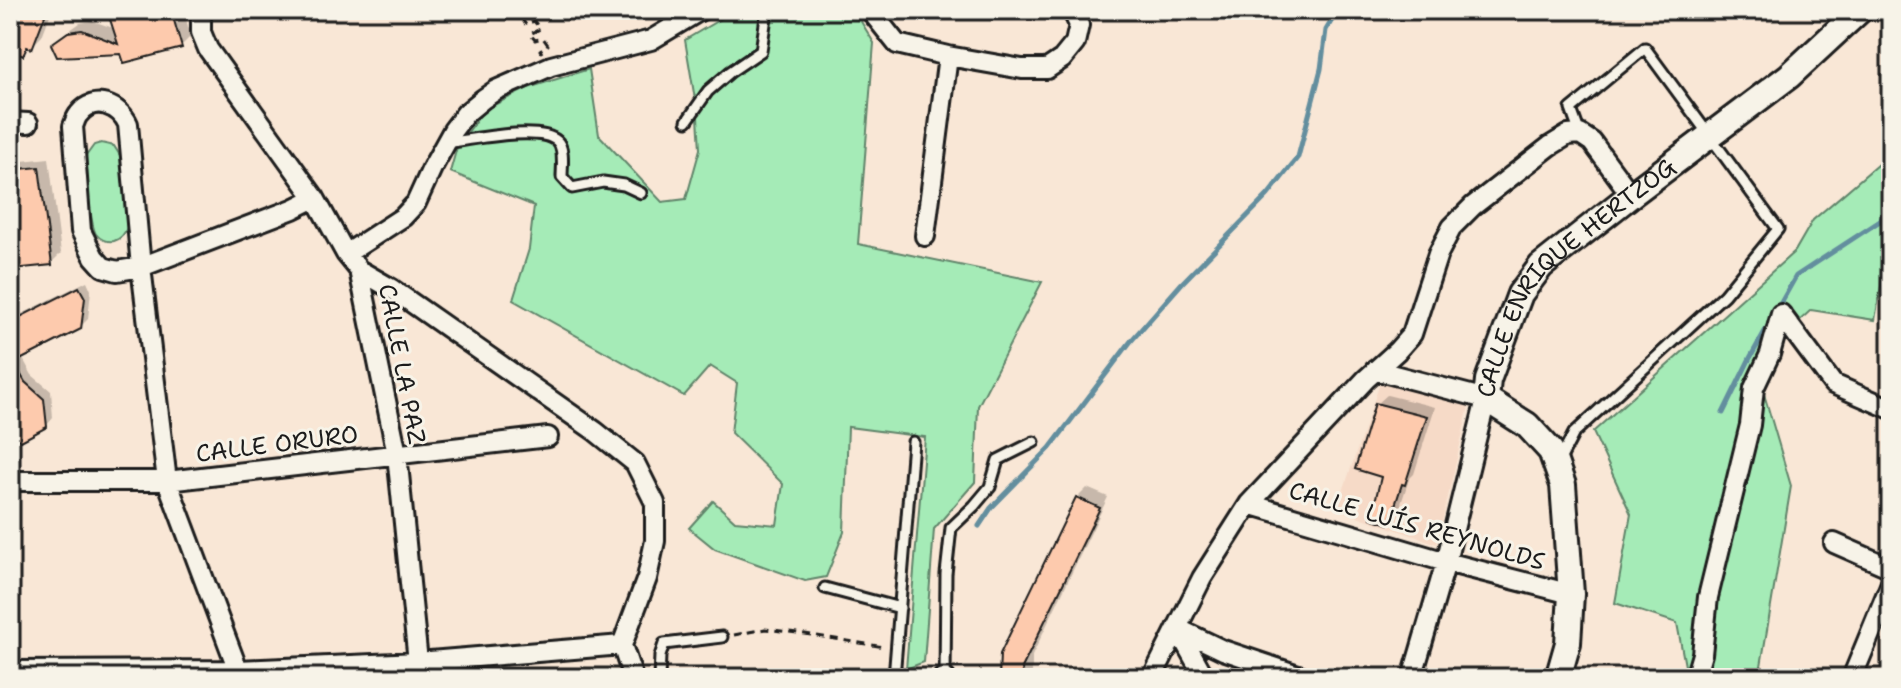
<svg xmlns="http://www.w3.org/2000/svg" width="1901" height="688" font-family="'Shantell Sans',sans-serif">
  <style>
    .built { fill: #f6dac7 }
    .green { fill: #a5ebb7; stroke: #60846a; stroke-width: 2 }
    .shadow { fill: #0003 }
    .lines { fill: none; stroke-linecap: round; stroke-linejoin: round }
    .stream { stroke: #638e9e; stroke-width: 5 }
    .building { fill: #fdcaad; stroke: #1c1c1c; stroke-width: 2 }
    .service-casing { stroke: #1c1c1c; stroke-width: 15 }
    .minor-casing { stroke: #1c1c1c; stroke-width: 24 }
    .tertiary-casing { stroke: #1c1c1c; stroke-width: 30 }
    .path { stroke: #1c1c1c; stroke-width: 3; stroke-dasharray: 8 6; stroke-linecap: butt }
    .service { stroke: #f7f3e8; stroke-width: 9 }
    .minor { stroke: #f7f3e8; stroke-width: 18 }
    .tertiary { stroke: #f7f3e8; stroke-width: 24 }
    .labels { text-anchor: middle; stroke-width: 6; stroke-linejoin: round; paint-order: stroke }
    .street-label { font-size: 24px; fill: #1c1c1c; stroke: #f7f3e8 }
  </style>
  <rect width="100%" height="100%" fill="#f9e7d6"/>
  <filter id="ink" filterUnits="userSpaceOnUse"><feTurbulence type="fractalNoise" baseFrequency=".0125" numOctaves="2"/><feDisplacementMap in="SourceGraphic" scale="16" xChannelSelector="R" yChannelSelector="G"/><feConvolveMatrix kernelMatrix="1 2 1 2 8 2 1 2 1" color-interpolation-filters="sRGB"/></filter>
  <g filter="url(#ink)">
    <path class="built" d="M1380 383 1469 406 1437 544 1337 509Z"/>
    <path class="green" d="M730 10H854L874 43 858 244 1042 282 978 406 975 482 934 529 924 662 906 669 925 437 848 427 844 532 826 577 805 581 715 549 689 528 713 501 735 521 777 525 783 484 731 433 737 383 710 366 684 396 513 300 529 249 534 206 450 172 457 147 484 110 528 88 589 69 599 135 662 202 686 199 700 149 698 117 685 40 727 15Z
      M101 143 114 146 121 157 127 228C124 234 121 239 114 241 107 242 100 239 96 234 90 225 86 169 86 156L94 145Z
      M1891 153V229L1875 320 1811 310 1771 347 1764 394 1791 486 1761 666 1770 678H1681L1685 666 1677 623 1615 603 1631 514 1593 432 1795 251 1813 220Z"/>
    <path class="shadow" d="M10 10H52L42 36 32 46H30L22 54 21 53 10 66Z
      M110 10H183L191 36 181 46 123 52 53 45 63 35 80 23 93 21 116 29Z
      M49 158 61 253 51 263 10 227V165L13 162Z
      M87 281 91 290 88 319 80 327 22 357 32 375 51 391 53 418 46 426 10 432V323L14 318Z
      M1387 395 1435 407 1414 474 1409 479 1398 513 1388 522 1377 404Z
      M1087 488 1108 497 1032 656V678H1001L1077 498Z"/>
    <g class="lines">
      <path class="stream" d="M1778 308 1796 276 1880 221 1891 202
        M1723 413 1750 358 1773 317
        M979 526 991 508 1050 448 1131 341 1182 283 1268 195 1298 157 1321 69 1326 30 1338 10"/>
    </g>
    <path class="building" d="M10 10H47L32 49 27 47 23 56 10 50Z
      M107 10H171L182 48 124 63 121 54 57 57 51 44 68 32 82 30 118 44Z
      M39 167 52 265 13 269 10 242V170Z
      M79 287 85 298 81 329 14 363 25 382 44 399 47 427 21 441 10 435V322Z
      M1375 403 1427 416 1405 485 1402 484 1389 524 1371 518 1381 477 1355 469Z
      M1076 497 1100 508 1022 668 1023 678H999L1000 654Z"/>
    <g class="lines">
      <defs>
        <path id="service" d="M687 121 708 91 730 72 761 51 767 10
          M446 143C469 140 540 125 557 141 565 148 562 167 562 177L572 188 603 182 624 185 641 193
          M1560 460 1574 433 1724 295 1778 229 1645 48 1571 109 1580 134
          M825 588 900 608
          M659 678 660 656 664 644 722 637
          M894 678 913 442
          M945 678 946 574 951 528 974 506 990 487 998 460 1034 442"/>
        <path id="minor" d="M201 10V32L208 49 315 198 346 254 359 270 397 454 418 662 417 678
          M870 10 897 44 948 56 1022 69H1047L1062 59 1075 43 1079 25 1072 10
          M10 122 28 123
          M925 236 948 56
          M346 254 403 217 416 203 432 168 453 130 466 113 483 99 496 90 551 66 651 40 701 10
          M359 270 392 289 595 431 635 463 655 503V541L647 578 622 645 633 678
          M1781 314 1833 384 1891 409
          M1375 370 1486 399 1446 562 1412 678
          M10 481H167L548 437
          M1249 504 1446 562 1571 594
          M1834 543 1891 568
          M1177 628 1223 650 1307 678
          M1177 628 1205 678
          M10 671 238 670 418 662 622 645
          M238 678V670L167 481 141 267 128 124C120 106 94 94 79 114 76 117 75 122 73 126L81 231 94 257 103 267 117 271 141 267 293 209 315 198
          M943 678H945
          M1152 678 1202 578 1249 504 1366 379 1397 351 1412 334 1438 254 1452 227 1473 206 1550 146 1568 135 1580 134 1592 142 1631 195
          M1695 678 1702 654 1708 597 1750 425 1754 388 1770 354 1781 314
          M1852 678 1891 583"/>
        <g id="tertiary">
          <path id="s1" d="M1558 678 1568 643 1571 594 1563 485 1551 451 1527 425 1486 399 1488 380 1520 294 1541 266 1631 195 1789 76 1860 10"/>
        </g>
      </defs>
      <use href="#service" class="service-casing"/>
      <use href="#minor" class="minor-casing"/>
      <use href="#tertiary" class="tertiary-casing"/>
      <path class="path" d="M530 10 532 13 522 19 526 25 534 21 540 29 530 34 535 40 543 38 548 45 540 50 542 53
        M734 635 765 629 805 634 884 647"/>
      <use href="#service" class="service"/>
      <use href="#minor" class="minor"/>
      <use href="#tertiary" class="tertiary"/>
    </g>
  </g>
  <g class="labels">
    <g class="street-label">
      <text dy="8" stroke="none"><textPath href="#s1" startOffset="472">CALLE ENRIQUE HERTZOG</textPath></text>
      <text transform="translate(402 364) rotate(79)" y="8">CALLE LA PAZ</text>
      <text transform="translate(277 444) rotate(-7)" y="8">CALLE ORURO</text>
      <text transform="translate(1417 526) rotate(16)" y="8">CALLE LUÍS REYNOLDS</text>
    </g>
  </g>
  <rect width="1901" height="688" fill="none" stroke="#f7f3e8" stroke-width="40"/>
  <rect x="20" y="20" width="1861" height="648" fill="none" stroke="#1c1c1c" stroke-width="3" filter="url(#ink)"/>
</svg>
